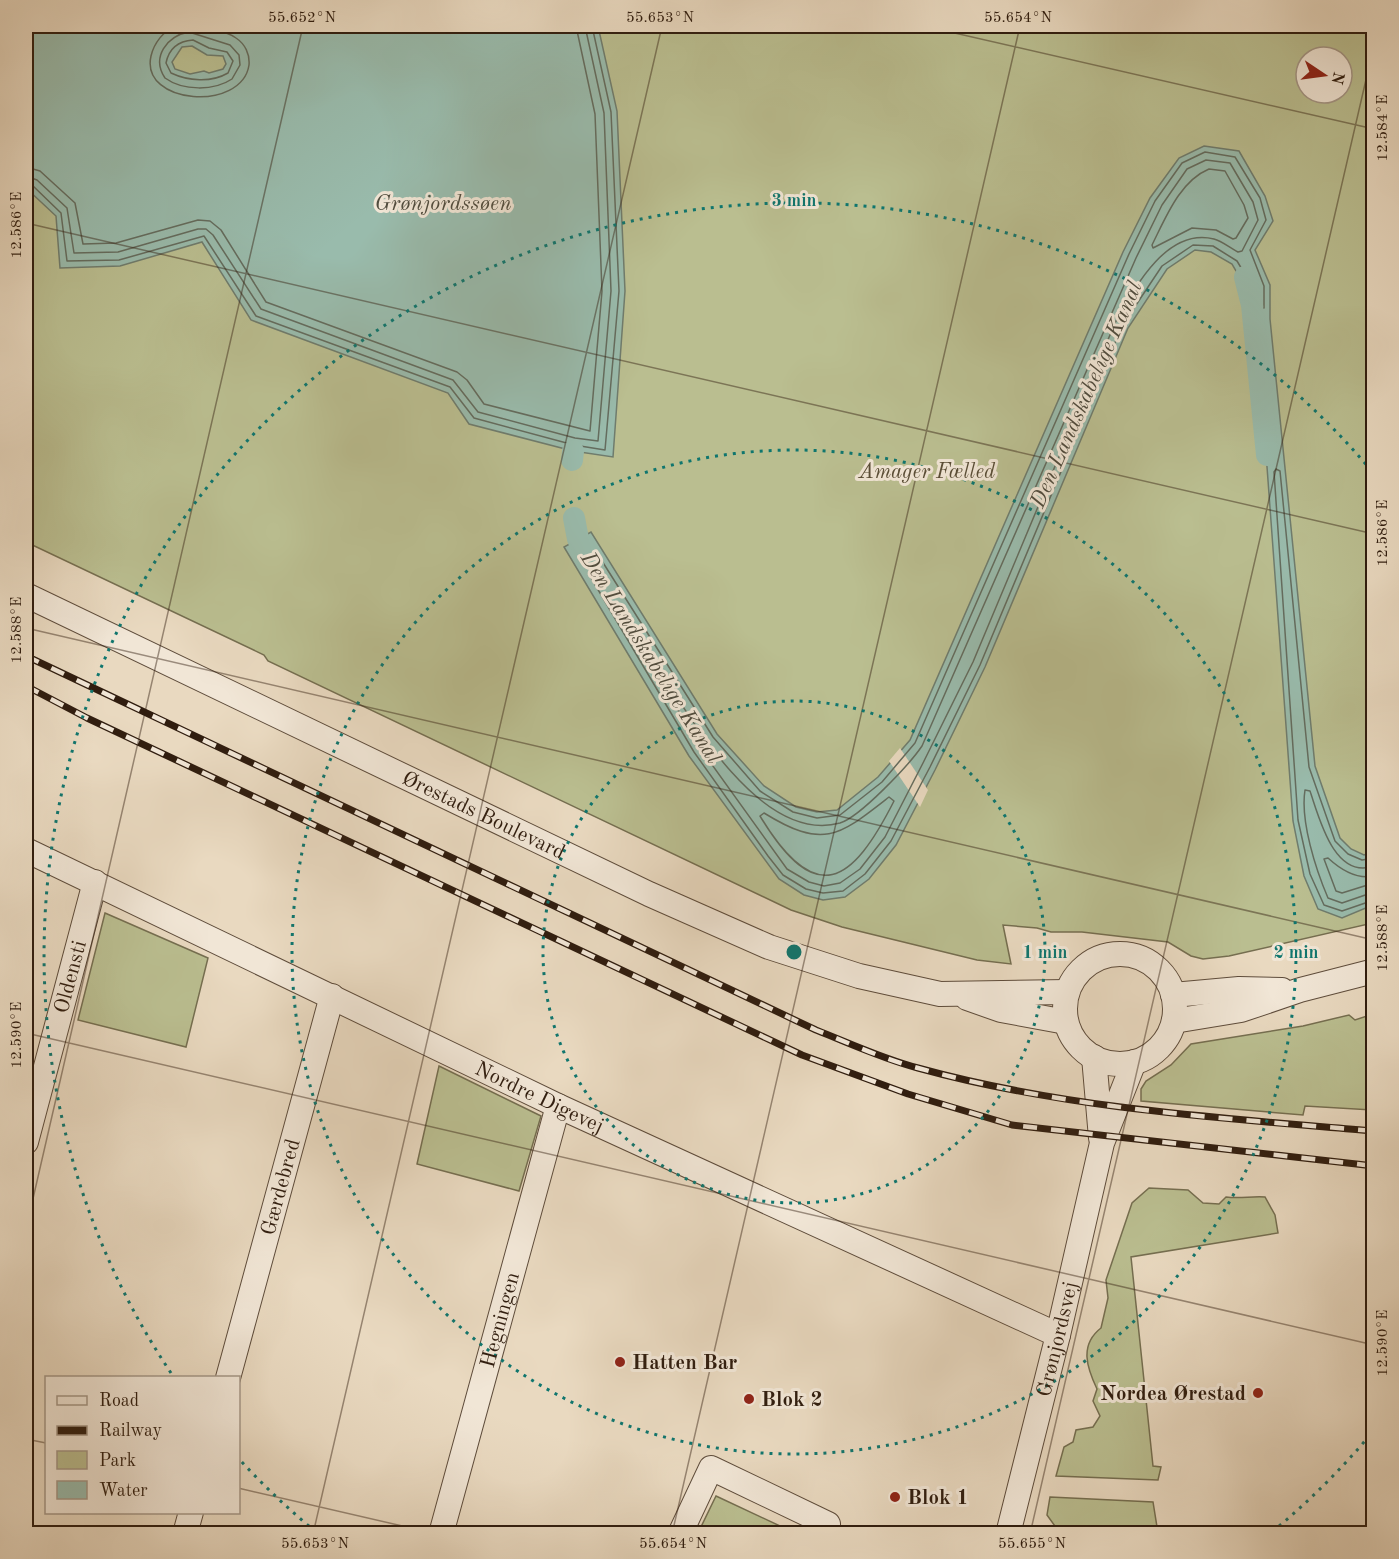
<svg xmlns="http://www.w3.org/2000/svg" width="1399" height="1559" font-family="'Old Standard TT',serif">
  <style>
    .green { fill: #babe90; stroke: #756e50; stroke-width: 1.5; fill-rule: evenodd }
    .water { fill: #99bbac; stroke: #6f7c6d; stroke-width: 1.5; fill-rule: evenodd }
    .pier { fill: #e9d9c0 }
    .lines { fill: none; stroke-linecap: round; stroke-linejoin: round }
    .shore { stroke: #646c5e; stroke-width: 1.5 }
    .canal { stroke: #99bbac; stroke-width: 22 }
    .minor-casing { stroke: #5e4c3b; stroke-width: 26 }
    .minor { stroke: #f1e6d6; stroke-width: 24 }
    .rail-casing { stroke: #301d0f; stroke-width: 7 }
    .rail { stroke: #f1e6d6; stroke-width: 4.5; stroke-dasharray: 14; stroke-linecap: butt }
    .ticks { fill: none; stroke: #301d0f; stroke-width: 1.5; stroke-opacity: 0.45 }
    .ring { fill: none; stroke: #0f766e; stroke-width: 3; stroke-dasharray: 3 6 }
    .poi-dot { fill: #8f2418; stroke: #f1e6d6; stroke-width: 2 }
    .labels { text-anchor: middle; stroke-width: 6; stroke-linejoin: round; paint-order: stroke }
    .park-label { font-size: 21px; font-style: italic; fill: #594d36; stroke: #f1e6d6 }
    .street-label { font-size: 21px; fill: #301d0f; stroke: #f1e6d6 }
    .poi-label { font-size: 21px; font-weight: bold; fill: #301d0f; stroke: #f1e6d6; text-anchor: start }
    .water-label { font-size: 22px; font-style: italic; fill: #504c3e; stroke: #f1e6d6 }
    .centre { fill: #0f766e; stroke: #f1e6d6; stroke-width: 3 }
    .ring-label { font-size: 18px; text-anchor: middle; font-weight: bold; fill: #0f766e; stroke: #f1e6d6; stroke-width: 6; stroke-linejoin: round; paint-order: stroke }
    .neatline { fill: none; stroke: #301d0f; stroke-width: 2 }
    .ticks-label { font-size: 15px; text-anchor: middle; fill: #301d0f }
  </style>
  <rect width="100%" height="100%" fill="#e9d9c0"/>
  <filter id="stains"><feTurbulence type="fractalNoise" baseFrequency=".00333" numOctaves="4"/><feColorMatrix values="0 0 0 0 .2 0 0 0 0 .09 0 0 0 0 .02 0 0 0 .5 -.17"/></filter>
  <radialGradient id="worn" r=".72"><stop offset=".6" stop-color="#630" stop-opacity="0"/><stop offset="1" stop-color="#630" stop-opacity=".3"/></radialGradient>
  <path class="green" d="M26 26H1373V923L1229 956 1203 959 1191 956 1168 942 1082 932H1051L1037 928 1003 925 1011 964 977 960 842 927 791 910 268 661 264 655 26 542ZM1306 57H1342V93H1306Z
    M105 913 208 958 186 1047 78 1020Z
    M1373 1014 1372 1110 1305 1106 1303 1115 1141 1101V1089L1146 1081 1171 1065 1191 1044 1303 1026 1349 1015 1355 1020Z
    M439 1066 541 1116 519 1191 417 1164Z
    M1149 1188 1188 1190 1203 1203 1219 1204 1226 1197C1240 1199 1251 1196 1265 1197L1275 1215 1278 1233 1131 1257 1153 1466 1161 1467 1158 1480 1056 1476 1064 1447 1073 1442 1076 1430 1093 1427 1100 1416 1093 1401 1097 1389C1087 1368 1079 1345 1101 1328L1108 1298 1106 1280 1132 1203Z
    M716 1496 795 1533H698Z
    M1050 1497 1153 1502 1158 1533H1060L1047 1515Z"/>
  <path class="water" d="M26 26H598L617 111 625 291 613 457 573 451 469 424 448 393 251 320 202 242 120 266 60 268 56 216 26 188ZM192 46 207 55 223 56 226 64 223 69 209 73 204 71 190 74 175 69 172 62 182 47Z
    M1204 146 1239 151 1265 196 1273 221 1255 250 1270 285V319L1315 766 1340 838 1351 849 1364 855 1373 852V905L1342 918 1318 909 1304 876 1293 821 1261 385 1252 305 1246 288 1232 264 1211 252 1195 250 1167 269 1128 328 985 667 935 770 896 845 869 879 845 897 823 900 804 895 779 879 689 756 564 547 591 532 717 734 764 786 796 807 817 812 837 810 878 777 910 740 1123 252 1150 198 1179 158Z"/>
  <path class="pier" d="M900 748 928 790 920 807 889 761Z"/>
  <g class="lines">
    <path class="shore" d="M176 26C164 30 154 43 151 56 140 105 242 112 249 65 250 54 245 44 236 38 227 31 212 30 202 26
      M189 32 230 45 239 55 240 65 232 79C214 91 183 91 165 78 151 57 167 36 189 32Z
      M193 40 209 48 227 52 233 61 228 73C211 83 188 81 171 73L166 63C169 48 179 41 193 40Z
      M1205 152 1235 157 1260 198 1266 220 1250 250 1264 286V308H1259L1252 286 1237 261 1213 246 1193 245 1162 266 1122 326 980 665 930 767 891 841 865 874 843 891 823 893 806 889 783 875 768 856 694 752 574 549 587 541 590 542 713 737 760 791 793 812 817 818 840 815 882 782 915 743 1129 254 1155 201 1182 163Z
      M1206 160 1230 163 1253 202 1258 220 1242 251 1238 252C1230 248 1222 241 1214 239 1166 227 1134 289 1115 323L973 662 923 763 885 837 860 869 840 883 824 886 809 882 787 869 700 748 630 627H635C672 687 752 847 840 823 860 817 909 765 922 746L1136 258 1162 205 1187 169Z
      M26 167 40 171 75 203 83 244 116 243 198 220 210 221 221 230 266 302 457 372 467 380 484 404 590 431 602 291 595 114 576 26
      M1209 169 1225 171 1244 205 1248 218 1236 238 1233 239 1216 230 1192 228 1153 248 1152 245C1166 217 1180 181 1209 169Z
      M26 176 37 180 67 208 74 253 118 252 198 229H206L213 235 261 309 453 380 478 412 575 438 598 441 611 291 604 113 585 26
      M26 184 32 185 61 213 67 261 119 260 204 236 256 316 450 387 474 418 574 445 605 450 619 291 611 112 592 26
      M889 797 894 801C852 884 816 909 760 816L764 813C824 850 839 836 889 797Z
      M1374 858 1362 860 1348 854 1335 841 1309 767 1280 471 1276 469 1274 472 1298 820 1310 874 1324 905 1342 911 1374 900
      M1374 866C1334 880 1319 817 1310 791L1305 790C1300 821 1316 870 1328 898L1342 903 1374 892
      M1374 876C1356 880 1340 869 1328 858L1324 859 1336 891 1342 893 1374 883"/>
    <path class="canal" d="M1245 277 1252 305 1267 455
      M572 460 573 451
      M574 518 578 539 593 564"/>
    <defs>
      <g id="minor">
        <path id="s1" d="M26 595 649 894 769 947 859 976 940 994 1067 992"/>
        <path id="s2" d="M26 850 558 1106 1058 1335"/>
        <circle cx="1120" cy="1009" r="55"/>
        <path d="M1173 995 1239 989 1282 990"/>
        <path d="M967 998 1001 1010 1066 1022"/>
        <path d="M1174 1021 1241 1010 1300 990 1374 971"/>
        <path d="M1094 1057 1101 1138"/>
        <path id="s3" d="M26 1142 95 882"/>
        <path id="s4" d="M228 1378 332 996"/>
        <path d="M185 1534 191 1512"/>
        <path id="s5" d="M441 1534 558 1106"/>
        <path d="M680 1534 711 1468 828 1524"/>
        <path id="s6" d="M1008 1534 1058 1335 1102 1143 1134 1062"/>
      </g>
    </defs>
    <use href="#minor" class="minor-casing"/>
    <use href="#minor" class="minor"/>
    <defs>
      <path id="rail" d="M26 656 816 1030C849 1043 883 1059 918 1068 1067 1109 1221 1118 1374 1131
        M26 686 87 718 802 1055 908 1094 1012 1125 1374 1166"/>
    </defs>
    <use href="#rail" class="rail-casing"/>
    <use href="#rail" class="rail"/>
  </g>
  <path class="ticks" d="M924 26 1374 129M26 223 1374 534M26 628 1374 940M26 1033 1374 1345M26 1229 303 26M26 1439 46 1443M238 1488 437 1534M313 1534 662 26M672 1534 1020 26M1030 1534 1374 45"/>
  <g class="ring">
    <circle cx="794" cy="952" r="251"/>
    <circle cx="794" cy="952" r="502"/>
    <path d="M1370 1435A752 752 0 0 1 1272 1532M316 1532A752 752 0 0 1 240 1460M171 1373A752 752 0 0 1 1370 469"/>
  </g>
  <g class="poi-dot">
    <circle cx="620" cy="1362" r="6"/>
    <circle cx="1258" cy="1393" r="6"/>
    <circle cx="749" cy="1399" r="6"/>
    <circle cx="895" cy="1497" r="6"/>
  </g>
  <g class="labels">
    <g class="park-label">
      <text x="927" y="478">Amager Fælled</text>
    </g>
    <g class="street-label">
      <text dy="7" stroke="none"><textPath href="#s1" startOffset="508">Ørestads Boulevard</textPath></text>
      <text dy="7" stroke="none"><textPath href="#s3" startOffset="171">Oldensti</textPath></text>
      <text dy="7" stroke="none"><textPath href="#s2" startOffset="570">Nordre Digevej</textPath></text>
      <text dy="7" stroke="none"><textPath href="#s4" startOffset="198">Gærdebred</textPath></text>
      <text dy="7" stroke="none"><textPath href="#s5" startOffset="222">Hegningen</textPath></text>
      <text dy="7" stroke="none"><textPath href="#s6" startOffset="201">Grønjordsvej</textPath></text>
    </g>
    <g class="poi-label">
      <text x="632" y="1369">Hatten Bar</text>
      <text x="1246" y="1400" text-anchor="end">Nordea Ørestad</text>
      <text x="761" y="1406">Blok 2</text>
      <text x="907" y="1504">Blok 1</text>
    </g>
    <g class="water-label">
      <text x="443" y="210">Grønjordssøen</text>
      <text transform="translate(1085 394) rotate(-66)" y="8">Den Landskabelige Kanal</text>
      <text transform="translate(652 657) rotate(58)" y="8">Den Landskabelige Kanal</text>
    </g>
  </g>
  <circle cx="794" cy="952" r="9" class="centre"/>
  <g class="ring-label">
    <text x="794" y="206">3 min</text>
    <text x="1045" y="958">1 min</text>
    <text x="1296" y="958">2 min</text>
  </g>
  <rect width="1399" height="1559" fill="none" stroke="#e9d9c0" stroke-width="66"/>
  <rect x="45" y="1376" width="195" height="138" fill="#f1e6d6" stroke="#a49686" stroke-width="1.5"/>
  <rect x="57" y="1396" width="30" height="9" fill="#f1e6d6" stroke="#a49686" stroke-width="1.5"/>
  <text x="99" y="1406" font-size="18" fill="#301d0f">Road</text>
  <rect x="57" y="1426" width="30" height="9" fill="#301d0f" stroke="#a49686" stroke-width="1.5"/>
  <text x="99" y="1436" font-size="18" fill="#301d0f">Railway</text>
  <rect x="57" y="1451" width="30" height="18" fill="#babe90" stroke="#a49686" stroke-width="1.5"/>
  <text x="99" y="1466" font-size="18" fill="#301d0f">Park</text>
  <rect x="57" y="1481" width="30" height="18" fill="#99bbac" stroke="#a49686" stroke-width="1.5"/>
  <text x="99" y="1496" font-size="18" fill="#301d0f">Water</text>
  <g transform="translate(1324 75) rotate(103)"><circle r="28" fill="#f1e6d6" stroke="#a49686" stroke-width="1.5"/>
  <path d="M0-4.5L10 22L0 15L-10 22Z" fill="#8f2418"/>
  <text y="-9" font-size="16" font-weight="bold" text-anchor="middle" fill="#301d0f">N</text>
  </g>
  <rect x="33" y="33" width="1333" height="1493" class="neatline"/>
  <g class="ticks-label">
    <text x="302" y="22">55.652°N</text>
    <text x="660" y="22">55.653°N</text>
    <text x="1018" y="22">55.654°N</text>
    <text transform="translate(1382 128) rotate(-90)" y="5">12.584°E</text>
    <text transform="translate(16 225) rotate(-90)" y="5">12.586°E</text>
    <text transform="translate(1382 533) rotate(-90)" y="5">12.586°E</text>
    <text transform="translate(16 630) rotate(-90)" y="5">12.588°E</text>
    <text transform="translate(1382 938) rotate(-90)" y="5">12.588°E</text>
    <text transform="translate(16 1035) rotate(-90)" y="5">12.590°E</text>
    <text transform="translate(1382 1343) rotate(-90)" y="5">12.590°E</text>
    <text x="315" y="1548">55.653°N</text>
    <text x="673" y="1548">55.654°N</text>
    <text x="1032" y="1548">55.655°N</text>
  </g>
  <rect width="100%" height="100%" filter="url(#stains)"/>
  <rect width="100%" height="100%" fill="url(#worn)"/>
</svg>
